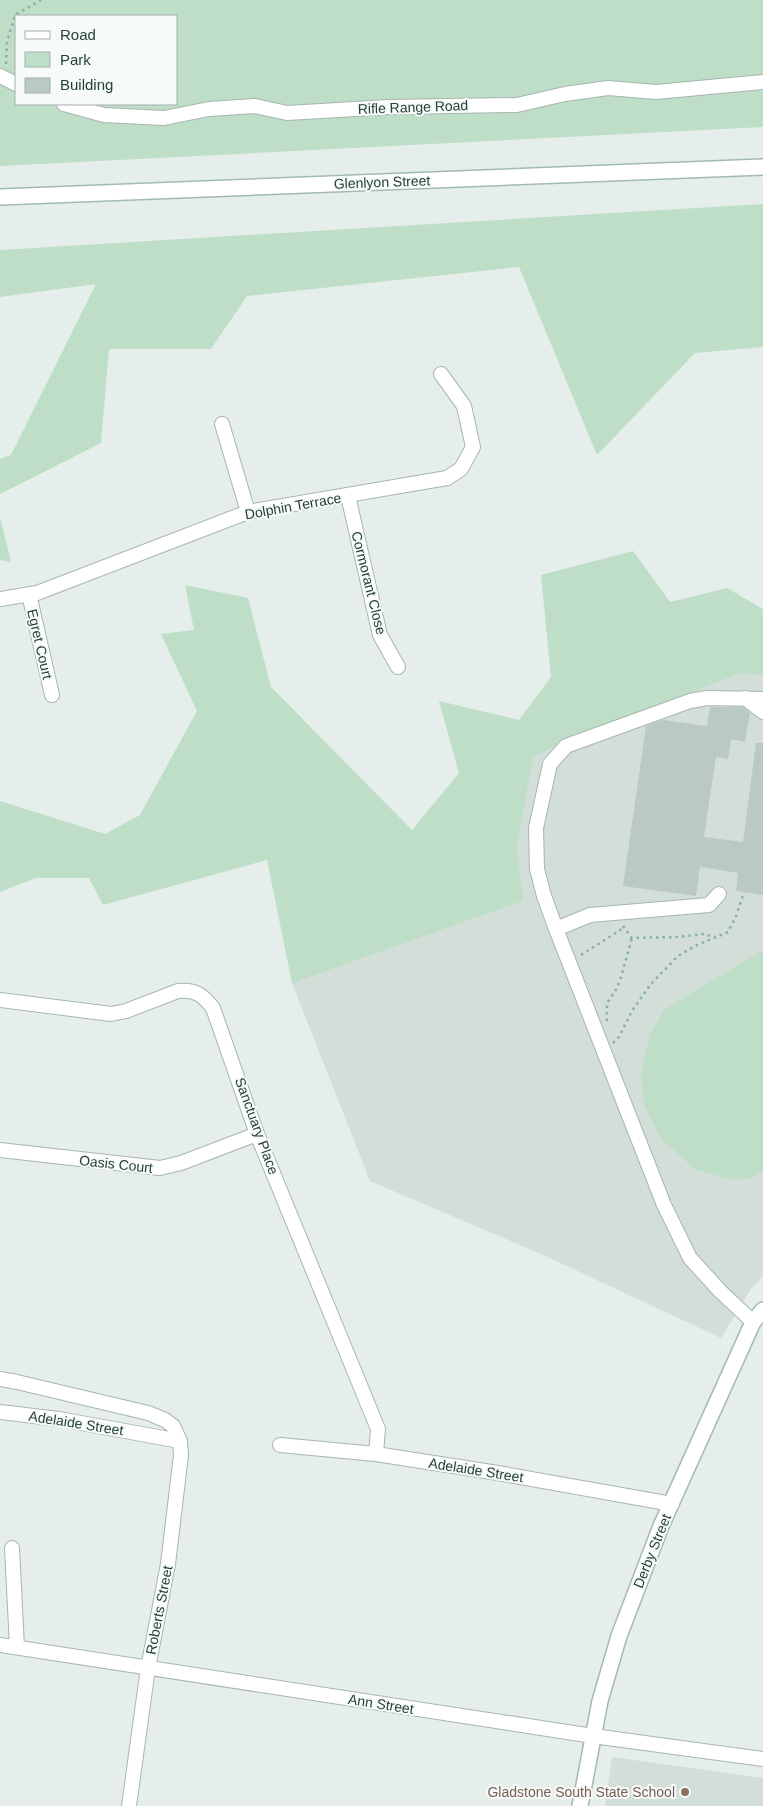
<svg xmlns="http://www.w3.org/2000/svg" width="763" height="1806" font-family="Arial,sans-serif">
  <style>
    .built { fill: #d3ded9 }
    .green { fill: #bedec8; fill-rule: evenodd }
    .building { fill: #bac9c3 }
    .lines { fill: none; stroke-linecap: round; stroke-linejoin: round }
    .street-casing { stroke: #a7b6b1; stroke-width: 16 }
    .secondary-casing { stroke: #a3bab2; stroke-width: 18 }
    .path { stroke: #86b1a5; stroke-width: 2.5; stroke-dasharray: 2.5 4; stroke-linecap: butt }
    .street { stroke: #fff; stroke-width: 14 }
    .secondary { stroke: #fff; stroke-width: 15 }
    .education-dot { fill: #8d6e63; stroke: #f6faf8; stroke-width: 2 }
    .labels { text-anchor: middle; stroke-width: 4; stroke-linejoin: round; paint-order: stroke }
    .street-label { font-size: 14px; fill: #244039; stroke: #f6faf8 }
    .education-label { font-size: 14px; fill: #785e54; stroke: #f6faf8; text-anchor: end }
  </style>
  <rect width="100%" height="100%" fill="#e5eeea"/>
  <path class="built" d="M763 651V1276L751 1289 721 1338 541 1254 370 1181 292 983 533 738Z
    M612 1757 763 1778V1806H605Z"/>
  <path class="green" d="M0 0H763V127L0 166ZM16 16H176V104H16Z
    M763 204V347L695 353 597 455 519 267 247 296 211 349H109L101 443 0 494V459L11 455 96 284 0 297V250Z
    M0 517 11 562 0 560Z
    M633 551 670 602 727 588 763 609V675L740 673 533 756 517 848 523 901 292 983 267 860 103 905 89 878H36L0 892V801L105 834 140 815 197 711 161 634 194 630 185 585 248 598 271 687 412 830 459 773 439 701 519 720 551 677 541 575Z
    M763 950V1171L751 1178 735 1180 696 1170 662 1140 644 1105 641 1074 650 1034 665 1009Z"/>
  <path class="building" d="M710 707H743L750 713 745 742 731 739 728 759 716 757 704 837 743 842 756 743H763V895L736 891 738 873 700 867 696 896 623 886 646 726 663 720 707 726Z"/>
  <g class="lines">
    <defs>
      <path id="street" d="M0 76 16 84
        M64 104 104 115 164 118 209 109 255 106 287 113 389 107 517 105 565 94 608 88 656 92 763 82
        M222 424 248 512
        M348 496 380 635 398 667
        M29 594 52 695
        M0 599 37 593 248 512 447 478 461 469 473 447 464 406 441 374
        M745 698 763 712
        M719 894 709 905 590 915 556 929 664 1205 690 1258 720 1291 753 1322
        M556 929 544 896 537 869 536 828 550 764 566 746 690 701 707 698 763 699
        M0 1000 111 1014 126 1011 178 991C195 989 203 995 213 1008L257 1134 378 1429 376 1454
        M0 1150 160 1168 181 1163 257 1134
        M0 1379 17 1382 148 1413 165 1420 173 1426 180 1441 181 1455 168 1564 148 1668 129 1806
        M0 1412 59 1419 180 1441
        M280 1445 376 1454 498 1473 672 1504
        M12 1548 17 1647
        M0 1645 593 1736 763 1759"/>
      <path id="secondary" d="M0 197 763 167
        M580 1806 600 1701 619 1636 661 1526 753 1322 763 1310"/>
    </defs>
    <use href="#street" class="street-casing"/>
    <use href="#secondary" class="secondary-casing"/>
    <path class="path" d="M6 64 7 42 15 15 41 0
      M623 926 632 938 678 937 704 934 715 937
      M581 955 625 927
      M607 1021V1003L617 988 621 977 632 938
      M613 1043 619 1037 632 1011 650 985 678 956 695 946 728 932 736 916 744 892"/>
    <use href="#street" class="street"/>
    <use href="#secondary" class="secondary"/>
  </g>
  <circle class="education-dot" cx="685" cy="1792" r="5"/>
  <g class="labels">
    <g class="street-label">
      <text transform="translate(413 107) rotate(-2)" y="5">Rifle Range Road</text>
      <text transform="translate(382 182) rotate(-2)" y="5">Glenlyon Street</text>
      <text transform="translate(293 506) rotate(-10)" y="5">Dolphin Terrace</text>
      <text transform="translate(369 583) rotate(76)" y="5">Cormorant Close</text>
      <text transform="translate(40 644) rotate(77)" y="5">Egret Court</text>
      <text transform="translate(257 1126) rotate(70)" y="5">Sanctuary Place</text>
      <text transform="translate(116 1164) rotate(6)" y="5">Oasis Court</text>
      <text transform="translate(76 1423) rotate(9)" y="5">Adelaide Street</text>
      <text transform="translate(476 1470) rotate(9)" y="5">Adelaide Street</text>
      <text transform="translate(652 1551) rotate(-68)" y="5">Derby Street</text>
      <text transform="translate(159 1610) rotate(-79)" y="5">Roberts Street</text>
      <text transform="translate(381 1704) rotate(9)" y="5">Ann Street</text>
    </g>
    <g class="education-label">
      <text x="675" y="1797">Gladstone South State School</text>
    </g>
  </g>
  <rect x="15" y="15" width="162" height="90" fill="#f6faf8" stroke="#a2b0ac"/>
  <rect x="25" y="31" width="25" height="8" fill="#ffffff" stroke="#a2b0ac"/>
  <text x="60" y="40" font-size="15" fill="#244039">Road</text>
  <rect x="25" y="52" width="25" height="15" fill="#bedec8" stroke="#a2b0ac"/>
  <text x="60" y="65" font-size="15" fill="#244039">Park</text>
  <rect x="25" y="78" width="25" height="15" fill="#bac9c3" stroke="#a2b0ac"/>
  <text x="60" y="90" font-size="15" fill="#244039">Building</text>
</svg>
